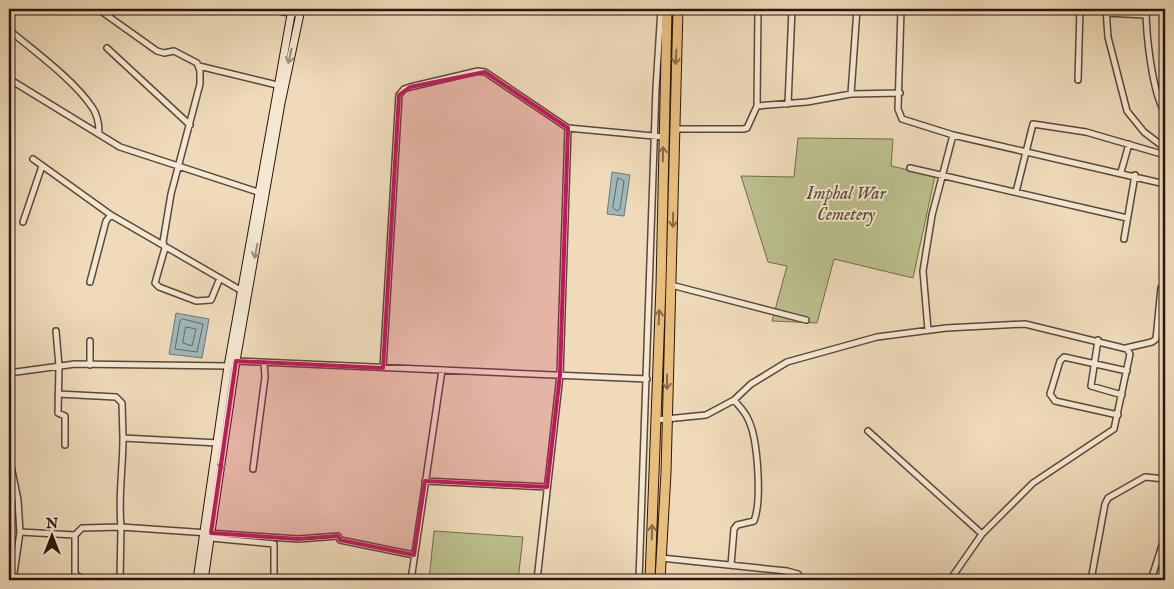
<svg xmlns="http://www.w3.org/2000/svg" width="1174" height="589" font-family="'IM FELL English',serif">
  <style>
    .green { fill: #bbc08e; stroke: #726c4e }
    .water { fill: #9fb8bb; stroke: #707876 }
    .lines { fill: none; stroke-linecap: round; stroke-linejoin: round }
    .shore { stroke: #646865; stroke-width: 1 }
    .street-casing { stroke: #5a483a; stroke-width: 8 }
    .secondary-casing { stroke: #29170f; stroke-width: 9 }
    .highway-casing { stroke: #29170f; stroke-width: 11 }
    .street { stroke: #f5e8d2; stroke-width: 5 }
    .secondary { stroke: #f5e8d2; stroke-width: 7 }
    .highway { stroke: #e8be7d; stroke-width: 9 }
    .oneway { stroke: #998a7a }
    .oneway2 { stroke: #886a46 }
    .marked { fill: #c2185b; fill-opacity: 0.2; stroke: #c2185b; stroke-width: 4; stroke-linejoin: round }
    .labels { text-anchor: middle; stroke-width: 4; stroke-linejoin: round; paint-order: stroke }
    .park-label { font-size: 18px; font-style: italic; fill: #554a35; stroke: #f5e8d2 }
  </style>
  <rect width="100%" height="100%" fill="#efdbba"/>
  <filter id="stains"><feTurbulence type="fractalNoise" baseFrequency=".004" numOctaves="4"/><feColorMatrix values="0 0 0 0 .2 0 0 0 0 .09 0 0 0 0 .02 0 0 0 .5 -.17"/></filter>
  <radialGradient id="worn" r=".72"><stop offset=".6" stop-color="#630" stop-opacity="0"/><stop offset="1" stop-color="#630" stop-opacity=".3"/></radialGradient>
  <path class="green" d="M798 138 893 139 891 166 935 176 913 278 834 259 817 323 772 321 787 266 768 262 741 176 794 177Z
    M434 531 523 537 518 580H429Z"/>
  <path class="water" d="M612 172 630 175 624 216 607 214Z
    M176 313 209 319 202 358 169 354Z"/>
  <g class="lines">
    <path class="shore" d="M618 178 624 181 620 209 617 211 613 208Z
      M183 319 203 324 197 352 175 349 180 321Z
      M186 327 196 329 192 346 183 343Z"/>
    <defs>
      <path id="street" d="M98 9 157 51 164 53 174 51 197 63 200 71V84L171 194 163 242 165 248 155 283 159 287 196 301 211 300 220 278
        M269 9 294 14
        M901 9 898 109 902 119 953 135 1165 184
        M1106 9 1108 37 1127 111 1144 132 1165 148
        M1146 9C1146 34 1152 92 1165 113
        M1106 13 1146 15
        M9 30C34 51 74 80 92 107 97 114 99 125 99 133
        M107 48 190 125
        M199 66 277 85
        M9 79 120 147 261 193
        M1078 80 1080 9
        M851 94 857 9
        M788 104 792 9
        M757 106 758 9
        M568 128 664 137
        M674 129H743L747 128 757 106 807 102 851 94 900 93
        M33 159 111 215 242 291
        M910 168 1127 218
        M1121 172 1129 144
        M1016 192 1033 124 1086 132 1165 155
        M23 222 42 166
        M1124 239 1135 175
        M90 282 106 221 111 215
        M671 285 806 320
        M928 330 923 271 932 215 953 135
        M56 331 59 366 58 413 65 416V445
        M1098 340 1091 386 1122 395
        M90 341V365
        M1126 348 1152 342 1156 339 1161 288
        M236 361 647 379
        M383 368 399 95 404 89 410 87 478 71 485 72 568 128 560 375 537 580
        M9 373 75 364 230 366
        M58 394 116 397 122 403 123 438
        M734 400 751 384 787 362 877 337 946 328 1025 324 1127 349 1130 354 1114 429 1033 483 982 534 950 580
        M1118 415 1055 401 1050 394 1060 361 1064 357 1127 371
        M656 420 706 415 734 400C739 406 745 412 748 419 758 438 762 501 754 521L737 525 734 529 731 565
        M868 431 982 534
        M218 443 123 438C123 468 118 497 121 527L298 539 338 536 340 540 414 555
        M9 456 18 500 20 532 13 580
        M253 469 265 377 264 363
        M425 481 547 487
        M20 532 75 535
        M211 538 274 544V580
        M661 558 787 571 798 574 802 580
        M787 571V580
        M537 578 558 580
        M102 580 81 578 75 574V535L82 528 121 527 120 580
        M411 580 442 370
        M639 580 656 88 661 9
        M1091 580 1105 504 1108 498 1145 477 1165 479
        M1151 580 1165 536"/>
      <path id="secondary" d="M197 580 228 366 292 9
        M204 580 236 361 281 103 301 9"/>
      <path id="highway" d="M650 580 661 285 667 9
        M660 580 666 473 678 9"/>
    </defs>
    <use href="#street" class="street-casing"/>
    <use href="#secondary" class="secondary-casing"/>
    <use href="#highway" class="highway-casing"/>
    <use href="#street" class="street"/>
    <use href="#secondary" class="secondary"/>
    <use href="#highway" class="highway"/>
  </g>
  <defs><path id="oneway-shaft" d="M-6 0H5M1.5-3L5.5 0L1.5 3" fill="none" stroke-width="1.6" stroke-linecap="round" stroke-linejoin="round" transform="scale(1.25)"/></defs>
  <g class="oneway">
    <use href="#oneway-shaft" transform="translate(290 56) rotate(102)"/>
    <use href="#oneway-shaft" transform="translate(256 251) rotate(101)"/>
    <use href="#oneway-shaft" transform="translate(222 463) rotate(99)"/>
  </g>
  <g class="oneway2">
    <use href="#oneway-shaft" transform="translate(676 57) rotate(93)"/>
    <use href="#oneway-shaft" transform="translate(663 154) rotate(-89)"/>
    <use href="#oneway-shaft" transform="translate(673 220) rotate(91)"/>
    <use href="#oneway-shaft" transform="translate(659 317) rotate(-87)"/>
    <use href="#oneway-shaft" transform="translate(667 382) rotate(90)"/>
    <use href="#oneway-shaft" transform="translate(652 532) rotate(-88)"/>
  </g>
  <path class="marked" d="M485 72 568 128 560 375 547 487 425 481 414 555 340 540 338 536 298 539 211 533 236 361 383 368 399 95 410 87Z"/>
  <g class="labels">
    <g class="park-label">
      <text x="846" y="199">Imphal War<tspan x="846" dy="21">Cemetery</tspan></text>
    </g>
  </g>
  <rect width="1174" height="589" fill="none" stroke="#efdbba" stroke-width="30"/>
  <rect x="10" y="10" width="1154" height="569" fill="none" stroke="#29170f" stroke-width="2.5"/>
  <rect x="15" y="15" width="1144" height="559" fill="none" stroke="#29170f"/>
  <g transform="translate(52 536)" stroke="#f5e8d2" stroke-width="4" paint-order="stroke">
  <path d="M0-4L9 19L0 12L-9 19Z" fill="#29170f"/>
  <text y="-8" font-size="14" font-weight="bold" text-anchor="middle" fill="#29170f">N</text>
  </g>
  <rect width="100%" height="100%" filter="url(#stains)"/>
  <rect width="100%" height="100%" fill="url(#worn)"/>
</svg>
